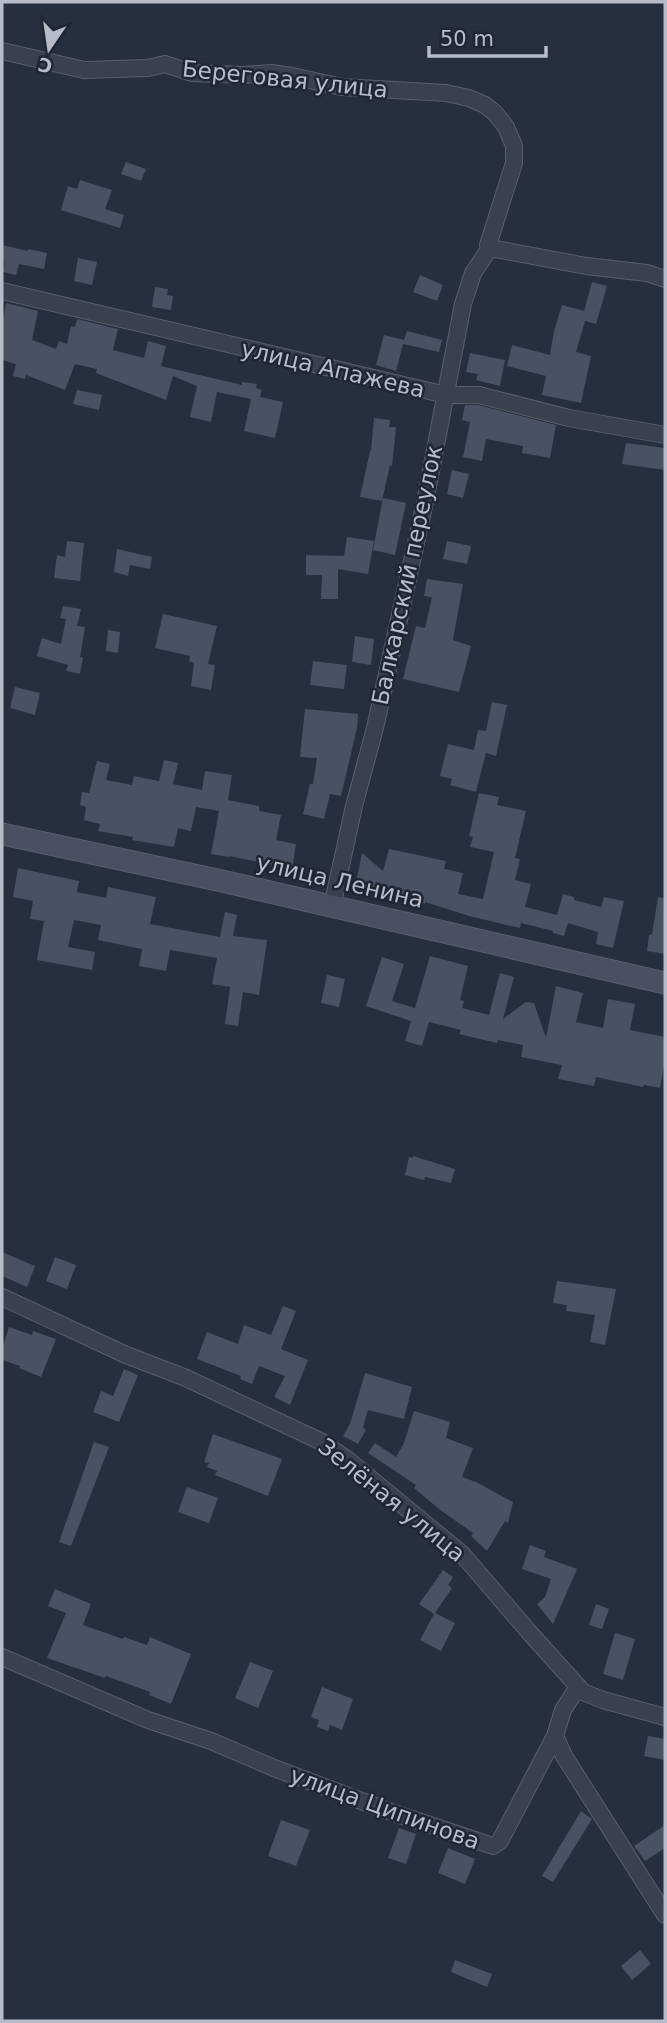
<svg xmlns="http://www.w3.org/2000/svg" width="667" height="2023" font-family="'DejaVu Sans',sans-serif">
  <style>
    .building { fill: #485262 }
    .lines { fill: none; stroke-linecap: round; stroke-linejoin: round }
    .street-casing { stroke: #585f6c; stroke-width: 18 }
    .secondary-casing { stroke: #585f6c; stroke-width: 23 }
    .street { stroke: #3a414e; stroke-width: 16 }
    .secondary { stroke: #485061; stroke-width: 21 }
    .labels { text-anchor: middle; stroke-width: 5; stroke-linejoin: round; paint-order: stroke }
    .street-label { font-size: 23px; fill: #b6bdc9; stroke: #1f2633 }
  </style>
  <rect width="100%" height="100%" fill="#262f3e"/>
  <path class="building" d="M126 162 146 169 141 181 121 174Z
    M80 180 112 190 105 209 124 215 120 228 61 210 68 186 77 189Z
    M2 245 28 251V249L47 253 44 269 19 264 16 275 3 272 4 262 2 261Z
    M78 258 97 262 92 285 74 281Z
    M420 275 443 285 437 301 413 292Z
    M592 282 607 286 596 324 585 321 576 352 591 356 581 403 542 395 546 376 507 366 512 345 550 355 554 331 562 305 584 311Z
    M155 287 168 289 167 295 173 296 171 310 152 307Z
    M6 303 38 311 32 340 56 349 59 341 67 344 71 326 75 327 77 319 118 329 113 350 144 358 148 341 166 346 161 366 242 385V382L257 384 256 388 262 390 260 397 283 402 275 438 244 431 251 399 217 392 211 422 190 417 197 386 173 376 166 400 96 373 97 369 75 364 65 390 26 375 25 379 13 376 16 364 2 360V315L4 316Z
    M407 331 442 340 439 352 403 344 396 371 376 365 384 335 404 340Z
    M470 353 505 360 500 386 476 380 478 374 466 372Z
    M77 390 102 395 99 410 73 404Z
    M465 405H478L556 425 550 458 522 453 523 446 486 439 482 461 463 457 470 422 462 420Z
    M374 418 390 420 389 427H396L392 466 390 465 382 501 360 497 370 451H371Z
    M626 443 665 448V470L622 464Z
    M452 470 469 474 463 498 447 494Z
    M383 498 406 503 395 555 373 550Z
    M347 537 374 541 368 574 338 569V599H321L322 575H306V555L344 556Z
    M67 541 84 543 80 581 54 578 57 555 65 557Z
    M447 541 471 546 467 564 443 559Z
    M117 549 152 557 150 569 130 565 128 576 114 572Z
    M427 579 463 584 453 640 471 646 459 692 403 679 416 626 425 628 432 597 424 596Z
    M63 606 81 609 77 626 85 627 80 657 83 658 80 674 66 671 68 665 37 656 42 638 61 644 66 619 60 618Z
    M163 614 217 626 208 664 215 665 211 690 191 686 194 663 189 661 190 656 155 648Z
    M108 630 120 632 118 653 106 651Z
    M355 636 374 639 371 665 352 662Z
    M313 661 347 665 344 689 310 685Z
    M15 687 40 693 35 715 10 708Z
    M492 702 507 705 496 756 486 753 476 792 450 785 452 779 440 776 448 744 474 750 478 730 486 731Z
    M305 709 358 714 357 728 341 796 330 794 324 819 303 814 310 784H313L317 758 300 757Z
    M164 760 178 763 173 784 202 790 205 771 232 775 228 800 259 806V811L281 815 276 840 296 844 292 869 229 856V857L211 854 219 811 196 807 191 831 178 828 174 847 132 840 133 837 98 831 100 824 84 820 86 807 80 805 82 792 89 793 97 761 110 764 106 780 132 785 134 776 159 781Z
    M479 793 499 797 497 805 526 811 515 858 520 859 515 880 531 884 525 907 557 915 563 894 574 897V900L601 907 604 897 624 901 613 948 596 944 598 932 568 923 564 936 553 933V931L521 923 520 928 469 916 425 902V904L355 887 362 853 383 871 389 849 446 861 444 869 463 873 458 894 483 899 494 852 470 847 473 837 469 836Z
    M18 868 79 881 77 892 106 898 108 887 156 897 150 924 220 937 225 912 237 915 233 936 267 940 259 995 243 992 238 1026 225 1024 230 987 212 984 217 958 170 950 166 971 139 966 142 949 98 940 101 925 74 920 68 947 95 952 92 970 37 960 44 921 30 919 33 901 13 897Z
    M658 897 665 898V954L647 951 649 935 652 934Z
    M430 956 468 966 460 1000 464 1001 462 1008 489 1015 500 973 514 977 503 1019 526 1002 534 1003 546 1038 556 986 583 993 576 1022 603 1028 608 999 635 1004 630 1030 665 1037V1061L660 1088 644 1085 643 1087 596 1077 594 1086 558 1079 562 1065 521 1057 523 1045 498 1040 497 1043 459 1034 461 1030 429 1022 422 1046 405 1041 411 1021 366 1006 382 957 404 964 392 1001 415 1008Z
    M327 975 345 979 339 1007 321 1003Z
    M413 1156 455 1169 451 1183 425 1177 424 1180 405 1175 409 1157 413 1158Z
    M2 1252 35 1266 27 1287 2 1276Z
    M55 1257 76 1265 67 1289 46 1281Z
    M557 1281 616 1289 605 1345 590 1342 595 1315 566 1311 567 1305 553 1303Z
    M283 1306 296 1311 281 1349 308 1360 290 1405 274 1397 285 1376 259 1366 252 1384 240 1379 241 1376 197 1359 207 1332 238 1344 244 1325 271 1335Z
    M9 1327 32 1335 33 1331 56 1339 41 1377 19 1368 20 1366 2 1360V1349Z
    M124 1369 138 1375 119 1422 93 1412 101 1391 113 1396Z
    M365 1373 412 1387 404 1419 368 1410 363 1427 366 1430 358 1444 343 1436 350 1424Z
    M414 1411 450 1422 446 1438 473 1448 462 1477 476 1482 513 1502 508 1523 505 1521 487 1551 471 1536 473 1533 439 1509 414 1488 416 1485 368 1453 375 1443 396 1457 404 1443Z
    M213 1434 282 1459 268 1496 215 1475 217 1471 207 1467 209 1463 204 1462Z
    M94 1442 109 1447 71 1546 59 1542Z
    M187 1487 218 1498 209 1523 178 1512Z
    M530 1545 546 1551 544 1557 577 1569 553 1624 537 1604 545 1597 551 1579 522 1569Z
    M443 1570 453 1577 448 1585 452 1588 435 1613 455 1623 441 1651 420 1640 434 1614 419 1604Z
    M55 1589 91 1604 83 1625 123 1639 124 1637 147 1645 150 1637 191 1654 171 1704 149 1695 150 1692 106 1676 105 1678 47 1658 66 1613 48 1606Z
    M596 1604 609 1609 602 1629 589 1625Z
    M615 1633 635 1639 623 1680 603 1674Z
    M250 1662 273 1671 258 1708 235 1698Z
    M322 1687 353 1699 342 1730 330 1725 328 1731 317 1727 319 1720 311 1717Z
    M648 1736 665 1739V1760L644 1756Z
    M581 1811 592 1819 553 1882 542 1876Z
    M281 1820 310 1830 296 1866 268 1856Z
    M665 1825V1848L645 1861 634 1846Z
    M399 1828 416 1834 406 1864 388 1858Z
    M448 1848 475 1859 465 1884 438 1873Z
    M640 1950 651 1964 632 1980 621 1966Z
    M455 1960 492 1974 487 1987 451 1972Z"/>
  <g class="lines">
    <defs>
      <path id="street" d="M2 51 84 70 148 68 165 64 192 73 243 75 271 73 292 76 342 87 446 93 469 98 485 105 495 113 506 127 514 146V163L488 245 490 248 586 266 647 273 665 279
        M2 291 446 395H479L569 418 665 435
        M332 907 354 806 375 728 425 502 463 304 473 273 490 248
        M2 1297 124 1354 186 1378 322 1442 348 1460 462 1554 529 1632 583 1692 603 1700 665 1717
        M2 1657 148 1720 211 1741 274 1768 388 1811 493 1846 500 1841 555 1736 564 1756 665 1915
        M555 1736 563 1710 578 1687"/>
      <path id="secondary" d="M2 834 222 881 665 983"/>
    </defs>
    <use href="#street" class="street-casing"/>
    <use href="#secondary" class="secondary-casing"/>
    <use href="#street" class="street"/>
    <use href="#secondary" class="secondary"/>
  </g>
  <g class="labels">
    <g class="street-label">
      <text transform="translate(285 79) rotate(6)" y="8">Береговая улица</text>
      <text transform="translate(333 369) rotate(13)" y="8">улица Апажева</text>
      <text transform="translate(407 575) rotate(-78)" y="8">Балкарский переулок</text>
      <text transform="translate(340 881) rotate(13)" y="8">улица Ленина</text>
      <text transform="translate(392 1500) rotate(39)" y="8">Зелёная улица</text>
      <text transform="translate(385 1808) rotate(20)" y="8">улица Ципинова</text>
    </g>
  </g>
  <rect width="667" height="2023" fill="none" stroke="#b6bdc9" stroke-width="7"/>
  <g transform="translate(49 49) rotate(193)" stroke="#1f2633" stroke-width="5" paint-order="stroke">
  <path d="M0-5L12 26L0 18L-12 26Z" fill="#b6bdc9"/>
  <text y="-10" font-size="19" font-weight="bold" text-anchor="middle" fill="#b6bdc9">С</text>
  </g>
  <path d="M429 46v10h117v-10" fill="none" stroke="#b6bdc9" stroke-width="3.5"/>
  <text x="440" y="46" font-size="21" fill="#b6bdc9" stroke="#1f2633" stroke-width="5" paint-order="stroke">50 m</text>
</svg>
